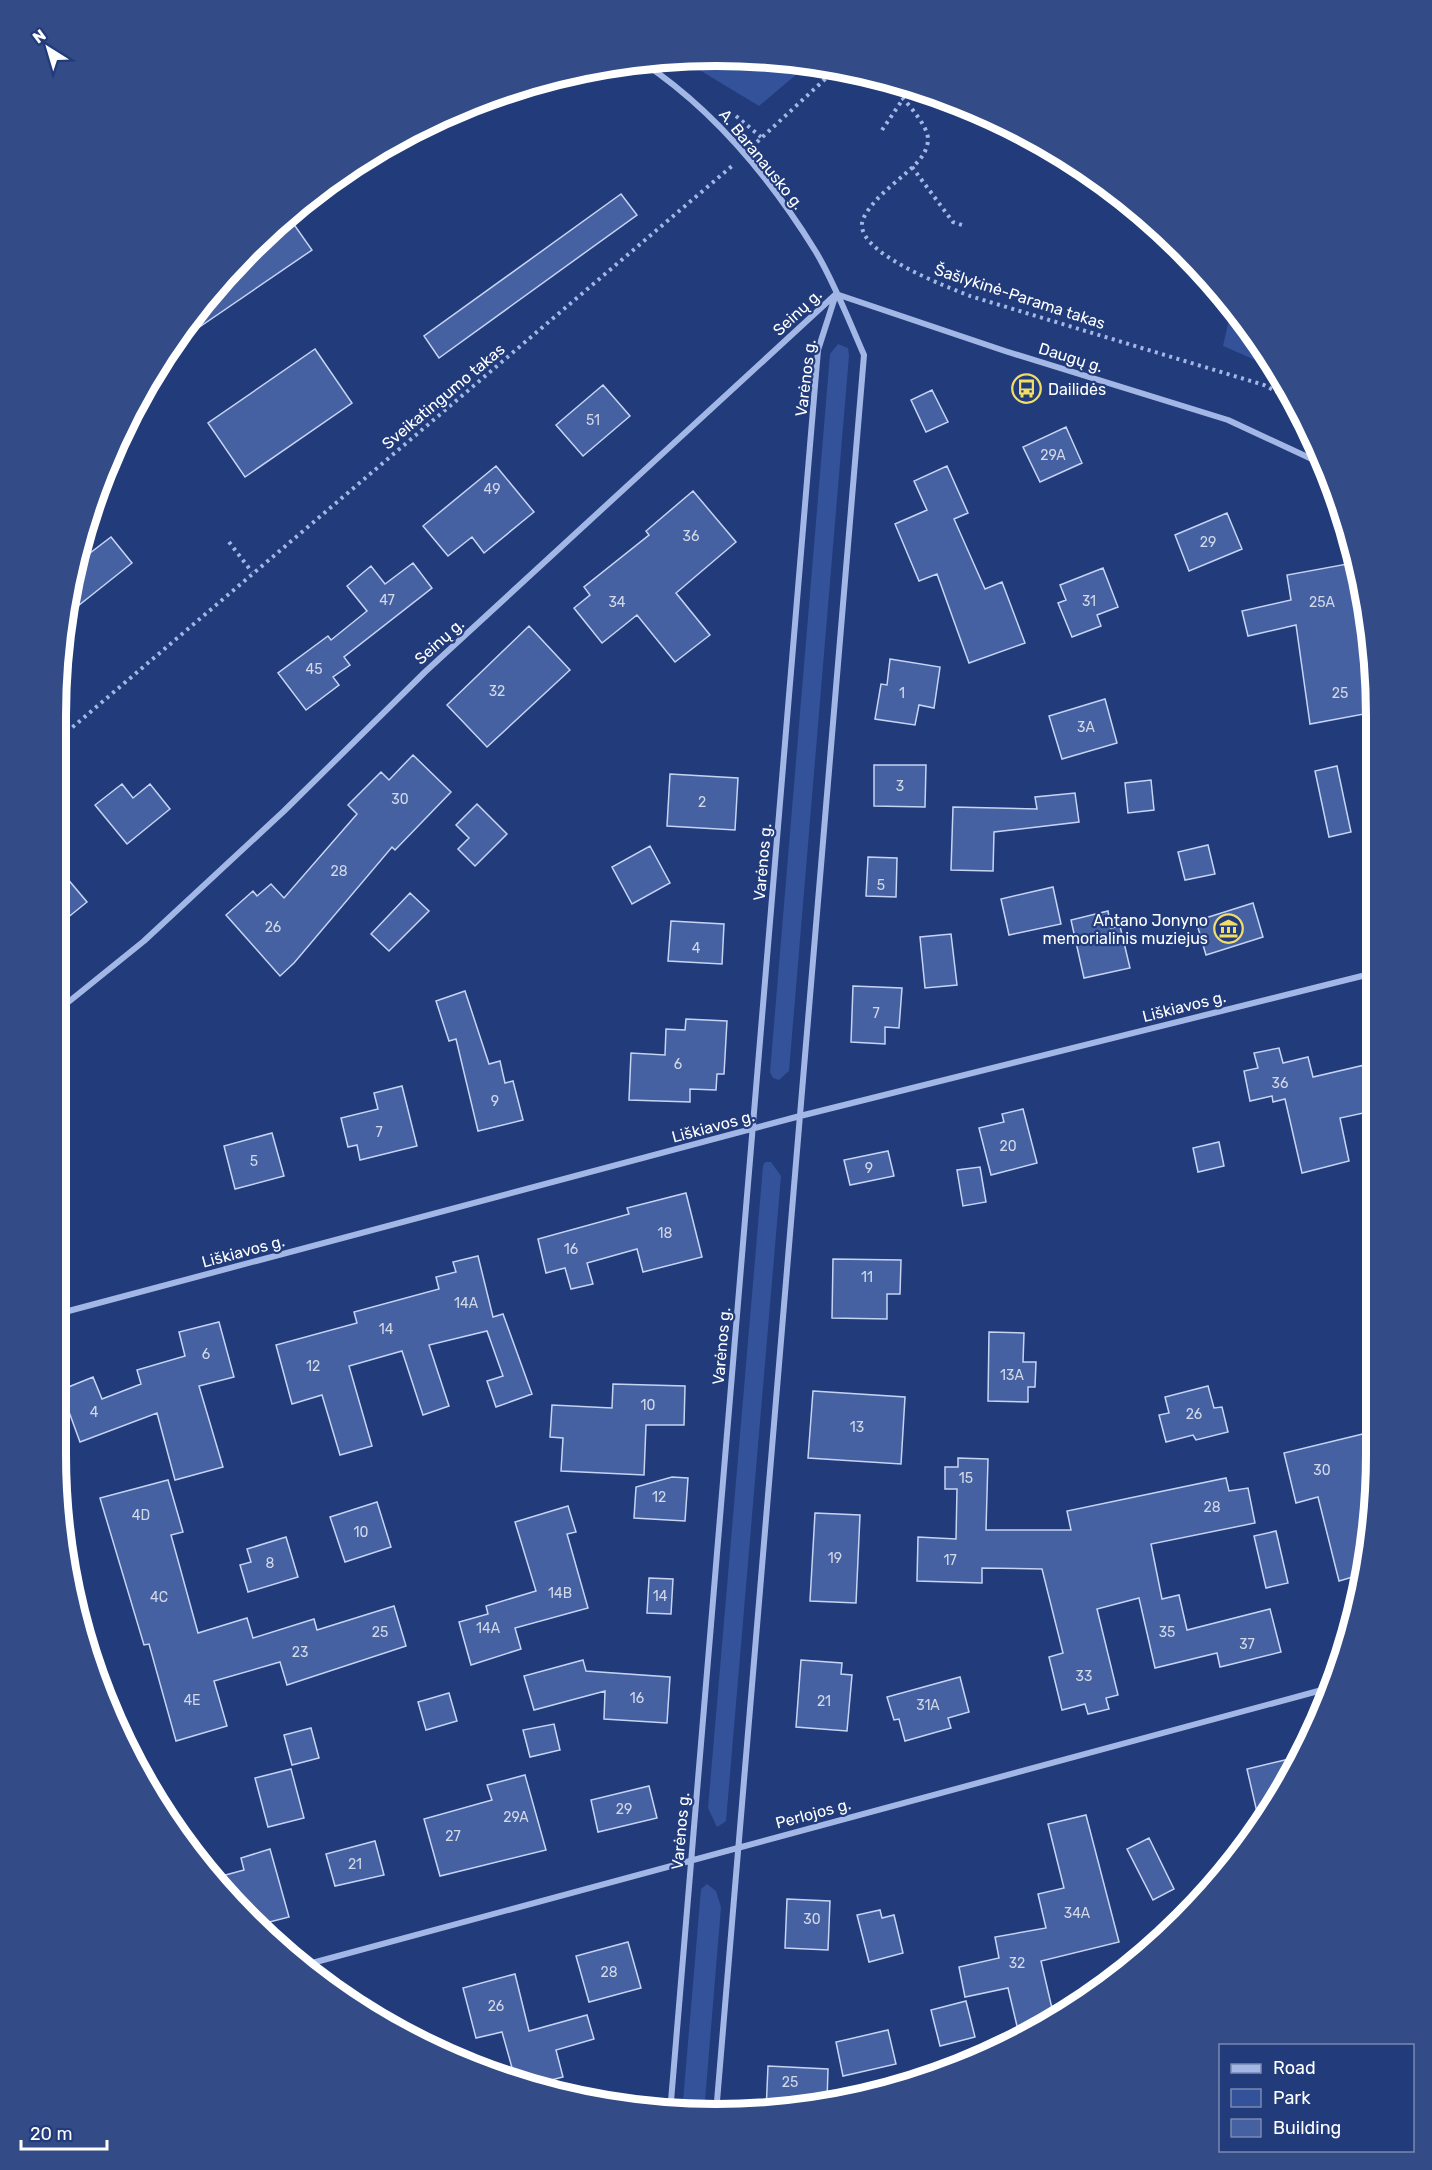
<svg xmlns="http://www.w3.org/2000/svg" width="1432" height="2170" font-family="Rubik,sans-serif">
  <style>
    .green { fill: #345299 }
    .building { fill: #4661a2; stroke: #c6d4f4; stroke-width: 1.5 }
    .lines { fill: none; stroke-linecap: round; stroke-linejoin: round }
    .path { stroke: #a3b7e6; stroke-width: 4; stroke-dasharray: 3 4.5; stroke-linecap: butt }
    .street { stroke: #a3b7e6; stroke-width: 6 }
    .labels { text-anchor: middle; stroke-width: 4.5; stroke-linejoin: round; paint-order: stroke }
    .number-label { font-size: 14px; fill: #d1d8e8 }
    .street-label { font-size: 16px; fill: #fff; stroke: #213b7b }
    .poi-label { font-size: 16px; fill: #fff; stroke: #213b7b; text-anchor: start }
    .rim { fill: none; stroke: #fff; stroke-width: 8 }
  </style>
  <rect width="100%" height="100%" fill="#213b7b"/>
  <path class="green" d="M678 57 803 61 810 63 759 106Z
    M1232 306 1274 368 1223 346Z
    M838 344 848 348 849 356 789 1071 779 1080 773 1078 770 1072 830 354Z
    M765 1162H771L781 1176 726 1821 717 1827 708 1808 763 1166Z
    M707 1884 716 1891 721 1907 704 2113H682L701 1889Z"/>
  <path class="building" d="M621 194 637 215 439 358 424 336Z
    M288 216 312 250 182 339 220 280Z
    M315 349 352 403 245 477 208 423Z
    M603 385 630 416 583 456 556 425Z
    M932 390 948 422 926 432 911 400Z
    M1066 427 1082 463 1040 482 1023 447Z
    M496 466 534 512 484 553 472 537 448 556 423 526Z
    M947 466 968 513 954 519 985 589 1002 582 1025 643 969 663 937 574 919 581 895 524 927 510 914 481Z
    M693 491 736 542 676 593 710 635 675 662 637 615 602 643 574 608 590 595 584 587 649 535 646 531Z
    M1227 513 1242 549 1189 571 1175 535Z
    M111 537 132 563 64 617 77 563Z
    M413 563 432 588 344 657 350 665 333 677 339 685 306 710 278 673 328 636 331 640 367 611 347 586 371 566 385 584Z
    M1347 564 1364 660 1373 659 1375 712 1310 724 1296 625 1248 636 1242 611 1291 600 1287 575Z
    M1103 568 1118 607 1097 615 1101 626 1072 637 1058 603 1066 600 1060 585Z
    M529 626 570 670 487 747 447 705Z
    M890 659 940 667 934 708 919 705 915 725 875 719 881 684 887 685Z
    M1105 699 1117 743 1062 759 1049 716Z
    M413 755 451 792 395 850 392 847 294 963 280 976 226 915 253 891 257 896 271 884 284 898 357 814 348 805 381 772 389 780Z
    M874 765H926L925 807 874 806Z
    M1337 766 1351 832 1329 837 1315 771Z
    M670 774 738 778 735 830 667 826Z
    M1151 780 1154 810 1128 813 1125 783Z
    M122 784 133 798 150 784 170 809 127 844 95 805Z
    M1075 793 1079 822 994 832 993 871 951 870 953 807 1037 809 1035 797Z
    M477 804 507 834 475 866 458 849 469 838 456 825Z
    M1208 845 1215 874 1185 880 1178 852Z
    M650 846 670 883 632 904 612 867Z
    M868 857 897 858 896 897 866 896Z
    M61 871 87 902 61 923Z
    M1053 887 1061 924 1009 935 1001 899Z
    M410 893 429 911 389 951 371 934Z
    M1253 903 1263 937 1206 955 1196 921Z
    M1108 911 1111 928 1120 926 1130 968 1084 978 1071 920Z
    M671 921 724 924 722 964 668 961Z
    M951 934 957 985 925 988 920 937Z
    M853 986 902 988 899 1028 885 1027V1044L851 1042Z
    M465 991 489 1064 500 1061 505 1083 513 1081 523 1120 478 1131 456 1039 449 1041 436 1001Z
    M686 1019 727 1021 724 1074H717L716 1090 690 1089V1102L629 1100 631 1053 665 1055 666 1029 685 1030Z
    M1279 1048 1283 1063 1308 1057 1313 1077 1373 1063V1111L1340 1118 1349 1161 1302 1173 1285 1099 1273 1102 1272 1096 1250 1101 1244 1071 1258 1068 1254 1053Z
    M402 1086 417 1146 360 1160 357 1145 348 1147 341 1118 378 1109 374 1093Z
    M1023 1109 1037 1163 991 1175 979 1128 1004 1122 1002 1114Z
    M272 1133 284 1176 235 1189 224 1146Z
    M1219 1142 1224 1166 1198 1172 1193 1148Z
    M888 1151 894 1176 850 1185 844 1160Z
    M980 1167 986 1202 963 1206 957 1170Z
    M686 1193 702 1257 643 1272 637 1249 587 1263 593 1284 571 1289 565 1268 546 1273 538 1239 629 1214 627 1208Z
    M478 1256 493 1317 503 1314 532 1394 496 1407 487 1381 503 1376 487 1331 429 1345 449 1406 423 1415 402 1351 349 1366 372 1446 340 1455 322 1395 292 1404 276 1345 357 1323 354 1312 439 1289 436 1277 456 1272 453 1262Z
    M833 1259 901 1260 900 1294H887V1319L832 1318Z
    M219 1322 234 1377 199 1386 223 1467 175 1480 157 1413 80 1442 61 1390 93 1377 102 1399 141 1384 137 1370 185 1356 179 1332Z
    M989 1332 1024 1333 1023 1362H1036L1035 1387H1028V1402L988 1401Z
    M613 1384 685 1386 684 1425H646L644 1475 561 1471 563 1438 550 1437 552 1405 612 1408Z
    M1208 1386 1214 1408 1222 1407 1228 1432 1196 1440 1193 1435 1166 1442 1159 1415 1169 1413 1165 1397Z
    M813 1391 905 1397 901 1464 808 1458Z
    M1371 1432V1541L1363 1574 1339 1581 1318 1497 1296 1503 1284 1453Z
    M958 1458 988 1459 986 1530H1071L1067 1511 1226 1478 1229 1491 1248 1488 1255 1523 1151 1544 1162 1599 1179 1595 1187 1630 1270 1609 1281 1652 1220 1667 1217 1653 1155 1668 1139 1598 1097 1609 1118 1695 1106 1698 1109 1709 1088 1714 1085 1704 1062 1710 1049 1657 1063 1653 1042 1569 982 1568V1583L917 1581 918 1537 956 1539 957 1489H945V1467H958Z
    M672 1477 688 1478 685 1521 634 1518 636 1487Z
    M168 1480 183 1532 171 1535 198 1633 247 1618 253 1638 314 1619 317 1630 394 1606 406 1646 287 1685 280 1662 214 1681 227 1726 176 1741 149 1644 144 1645 100 1498Z
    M377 1502 391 1547 345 1562 330 1517Z
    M568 1506 576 1532 567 1534 588 1608 515 1628 521 1649 471 1665 459 1622 488 1614 486 1606 536 1591 515 1522Z
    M815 1513 860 1515 856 1603 810 1601Z
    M1276 1531 1288 1583 1266 1588 1254 1536Z
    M286 1537 298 1577 248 1592 240 1565 251 1562 247 1549Z
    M649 1578 673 1579 671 1614 647 1613Z
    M583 1660 586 1671 670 1677 667 1723 604 1719 605 1691 534 1710 524 1676Z
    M801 1660 842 1663 841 1674 852 1675 847 1731 796 1727Z
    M960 1677 969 1712 948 1718 951 1728 905 1741 899 1719 894 1720 887 1697Z
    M449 1693 457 1721 426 1730 418 1702Z
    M554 1724 560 1750 530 1757 523 1730Z
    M311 1728 319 1758 292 1765 284 1735Z
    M1302 1756 1259 1821 1247 1769Z
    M291 1769 304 1818 268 1827 255 1778Z
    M525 1775 546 1850 440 1876 424 1819 492 1800 487 1785Z
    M649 1786 657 1818 598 1832 591 1800Z
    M1086 1815 1119 1942 1041 1961 1054 2017 1017 2026 1008 1988 965 1997 959 1967 999 1958 995 1937 1046 1928 1038 1894 1064 1888 1048 1824Z
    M1149 1838 1174 1889 1153 1900 1127 1849Z
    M375 1841 384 1875 335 1886 326 1854Z
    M270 1849 289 1917 258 1925 211 1879 244 1870 241 1858Z
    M787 1899 830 1901 828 1950 785 1948Z
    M880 1910 882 1918 894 1915 903 1953 869 1962 857 1915Z
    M628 1942 641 1988 589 2002 576 1956Z
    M515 1974 529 2031 587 2015 594 2039 556 2050 563 2077 528 2086 516 2082 502 2032 476 2038 463 1988Z
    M966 2001 975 2037 940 2046 931 2010Z
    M888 2030 896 2064 843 2076 836 2042Z
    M768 2066 828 2069 827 2102 766 2112Z"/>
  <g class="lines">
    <path class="path" d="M887 81C898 93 929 124 928 140 927 155 915 165 905 174 891 186 873 200 864 217 846 250 948 287 970 296L1264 385 1294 401
      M736 116 761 137
      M882 130 903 99
      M757 142 836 69
      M912 167 953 222 962 225
      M229 542 252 572
      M61 737 732 166"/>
    <path class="street" d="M642 62C713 109 771 179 816 252 835 284 849 321 864 355L716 2113
      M836 294 1005 351 1228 420 1314 460 1326 471
      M61 1008 144 941 284 811 425 672 836 294
      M61 1313 800 1116 1374 973
      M301 1966 1333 1687
      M670 2113 818 350 836 294"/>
  </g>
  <defs>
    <symbol id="bus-ring" viewBox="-11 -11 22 22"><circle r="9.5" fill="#213b7b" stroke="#f2de64" stroke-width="1.5"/><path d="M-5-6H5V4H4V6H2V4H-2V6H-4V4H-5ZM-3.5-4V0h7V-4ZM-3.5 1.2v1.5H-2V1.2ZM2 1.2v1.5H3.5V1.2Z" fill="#f2de64"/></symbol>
    <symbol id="museum-ring" viewBox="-11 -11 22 22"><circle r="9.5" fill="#213b7b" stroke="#f2de64" stroke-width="1.5"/><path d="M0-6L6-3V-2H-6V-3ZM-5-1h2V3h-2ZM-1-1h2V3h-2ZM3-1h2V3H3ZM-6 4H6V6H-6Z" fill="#f2de64"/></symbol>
  </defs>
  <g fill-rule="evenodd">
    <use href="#bus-ring" x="1010" y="372" width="33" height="33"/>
    <use href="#museum-ring" x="1212" y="912" width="33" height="33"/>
  </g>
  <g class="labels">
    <g class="number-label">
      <text x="593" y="425">51</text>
      <text x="1053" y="460">29A</text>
      <text x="492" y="494">49</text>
      <text x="691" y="541">36</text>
      <text x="1208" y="547">29</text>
      <text x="387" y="605">47</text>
      <text x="1089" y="606">31</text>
      <text x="617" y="607">34</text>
      <text x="1322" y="607">25A</text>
      <text x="314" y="674">45</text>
      <text x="497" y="696">32</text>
      <text x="902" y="698">1</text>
      <text x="1340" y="698">25</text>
      <text x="1086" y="732">3A</text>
      <text x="900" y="791">3</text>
      <text x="400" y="804">30</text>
      <text x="702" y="807">2</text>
      <text x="339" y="876">28</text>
      <text x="881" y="890">5</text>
      <text x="273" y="932">26</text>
      <text x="696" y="953">4</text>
      <text x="876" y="1018">7</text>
      <text x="678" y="1069">6</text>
      <text x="1280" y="1088">36</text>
      <text x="495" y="1106">9</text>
      <text x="379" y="1137">7</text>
      <text x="1008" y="1151">20</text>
      <text x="254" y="1166">5</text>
      <text x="869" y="1173">9</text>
      <text x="665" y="1238">18</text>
      <text x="571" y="1254">16</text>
      <text x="867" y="1282">11</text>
      <text x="466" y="1308">14A</text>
      <text x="386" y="1334">14</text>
      <text x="206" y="1359">6</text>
      <text x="313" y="1371">12</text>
      <text x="1012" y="1380">13A</text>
      <text x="648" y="1410">10</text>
      <text x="94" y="1417">4</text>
      <text x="1194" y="1419">26</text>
      <text x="857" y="1432">13</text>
      <text x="1322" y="1475">30</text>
      <text x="966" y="1483">15</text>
      <text x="659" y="1502">12</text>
      <text x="1212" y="1512">28</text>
      <text x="141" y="1520">4D</text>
      <text x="361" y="1537">10</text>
      <text x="835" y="1563">19</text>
      <text x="950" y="1565">17</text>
      <text x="270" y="1568">8</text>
      <text x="560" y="1598">14B</text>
      <text x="660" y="1601">14</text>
      <text x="159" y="1602">4C</text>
      <text x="488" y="1633">14A</text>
      <text x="380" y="1637">25</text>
      <text x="1167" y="1637">35</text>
      <text x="1247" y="1649">37</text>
      <text x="300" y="1657">23</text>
      <text x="1084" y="1681">33</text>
      <text x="637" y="1703">16</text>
      <text x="192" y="1705">4E</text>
      <text x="824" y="1706">21</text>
      <text x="928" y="1710">31A</text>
      <text x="624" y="1814">29</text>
      <text x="516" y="1822">29A</text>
      <text x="453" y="1841">27</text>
      <text x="355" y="1869">21</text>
      <text x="1077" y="1918">34A</text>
      <text x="812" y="1924">30</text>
      <text x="1017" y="1968">32</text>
      <text x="609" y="1977">28</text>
      <text x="496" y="2011">26</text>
      <text x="790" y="2087">25</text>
    </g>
    <g class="street-label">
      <text transform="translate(762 159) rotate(51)" y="6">A. Baranausko g.</text>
      <text transform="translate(1020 296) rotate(18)" y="6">Šašlykinė-Parama takas</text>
      <text transform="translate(797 312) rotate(-43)" y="6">Seinų g.</text>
      <text transform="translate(1071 357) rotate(17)" y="6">Daugų g.</text>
      <text transform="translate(805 378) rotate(-83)" y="6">Varėnos g.</text>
      <text transform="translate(443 396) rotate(-40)" y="6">Sveikatingumo takas</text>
      <text transform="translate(439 641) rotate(-42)" y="6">Seinų g.</text>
      <text transform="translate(762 862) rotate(-85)" y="6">Varėnos g.</text>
      <text transform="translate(1184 1006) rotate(-14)" y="6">Liškiavos g.</text>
      <text transform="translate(713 1126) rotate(-15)" y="6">Liškiavos g.</text>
      <text transform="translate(243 1251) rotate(-15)" y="6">Liškiavos g.</text>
      <text transform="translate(721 1346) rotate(-85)" y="6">Varėnos g.</text>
      <text transform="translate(813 1813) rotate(-15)" y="6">Perlojos g.</text>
      <text transform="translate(680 1831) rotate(-85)" y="6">Varėnos g.</text>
    </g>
    <g class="poi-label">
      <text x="1048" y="395">Dailidės</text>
      <text x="1208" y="926" text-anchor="end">Antano Jonyno<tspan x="1208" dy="18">memorialinis muziejus</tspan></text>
    </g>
  </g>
  <path d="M0 0H1432V2170H0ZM716 66H716A650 650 0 0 1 1366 716V1454A650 650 0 0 1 716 2104H716A650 650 0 0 1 66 1454V716A650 650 0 0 1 716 66Z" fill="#334b86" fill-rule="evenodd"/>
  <path class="rim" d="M716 66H716A650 650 0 0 1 1366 716V1454A650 650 0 0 1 716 2104H716A650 650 0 0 1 66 1454V716A650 650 0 0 1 716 66Z"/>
  <rect x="1219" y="2044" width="195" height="108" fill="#213b7b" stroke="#7a89b0" stroke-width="1.5"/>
  <rect x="1231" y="2064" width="30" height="9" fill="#a3b7e6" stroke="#7a89b0" stroke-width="1.5"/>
  <text x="1273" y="2074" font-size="18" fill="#ffffff">Road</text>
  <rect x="1231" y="2089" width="30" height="18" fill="#345299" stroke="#7a89b0" stroke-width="1.5"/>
  <text x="1273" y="2104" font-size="18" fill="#ffffff">Park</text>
  <rect x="1231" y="2119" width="30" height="18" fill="#4661a2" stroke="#7a89b0" stroke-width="1.5"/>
  <text x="1273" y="2134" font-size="18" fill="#ffffff">Building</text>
  <g transform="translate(48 48) rotate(323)" stroke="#213b7b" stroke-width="4.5" paint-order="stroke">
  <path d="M0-4.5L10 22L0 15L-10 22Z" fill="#ffffff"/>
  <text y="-9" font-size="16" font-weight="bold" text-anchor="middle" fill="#ffffff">N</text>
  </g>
  <path d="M21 2140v9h86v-9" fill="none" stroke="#ffffff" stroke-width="3"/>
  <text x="30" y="2140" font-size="18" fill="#ffffff" stroke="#213b7b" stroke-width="4.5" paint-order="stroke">20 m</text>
</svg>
